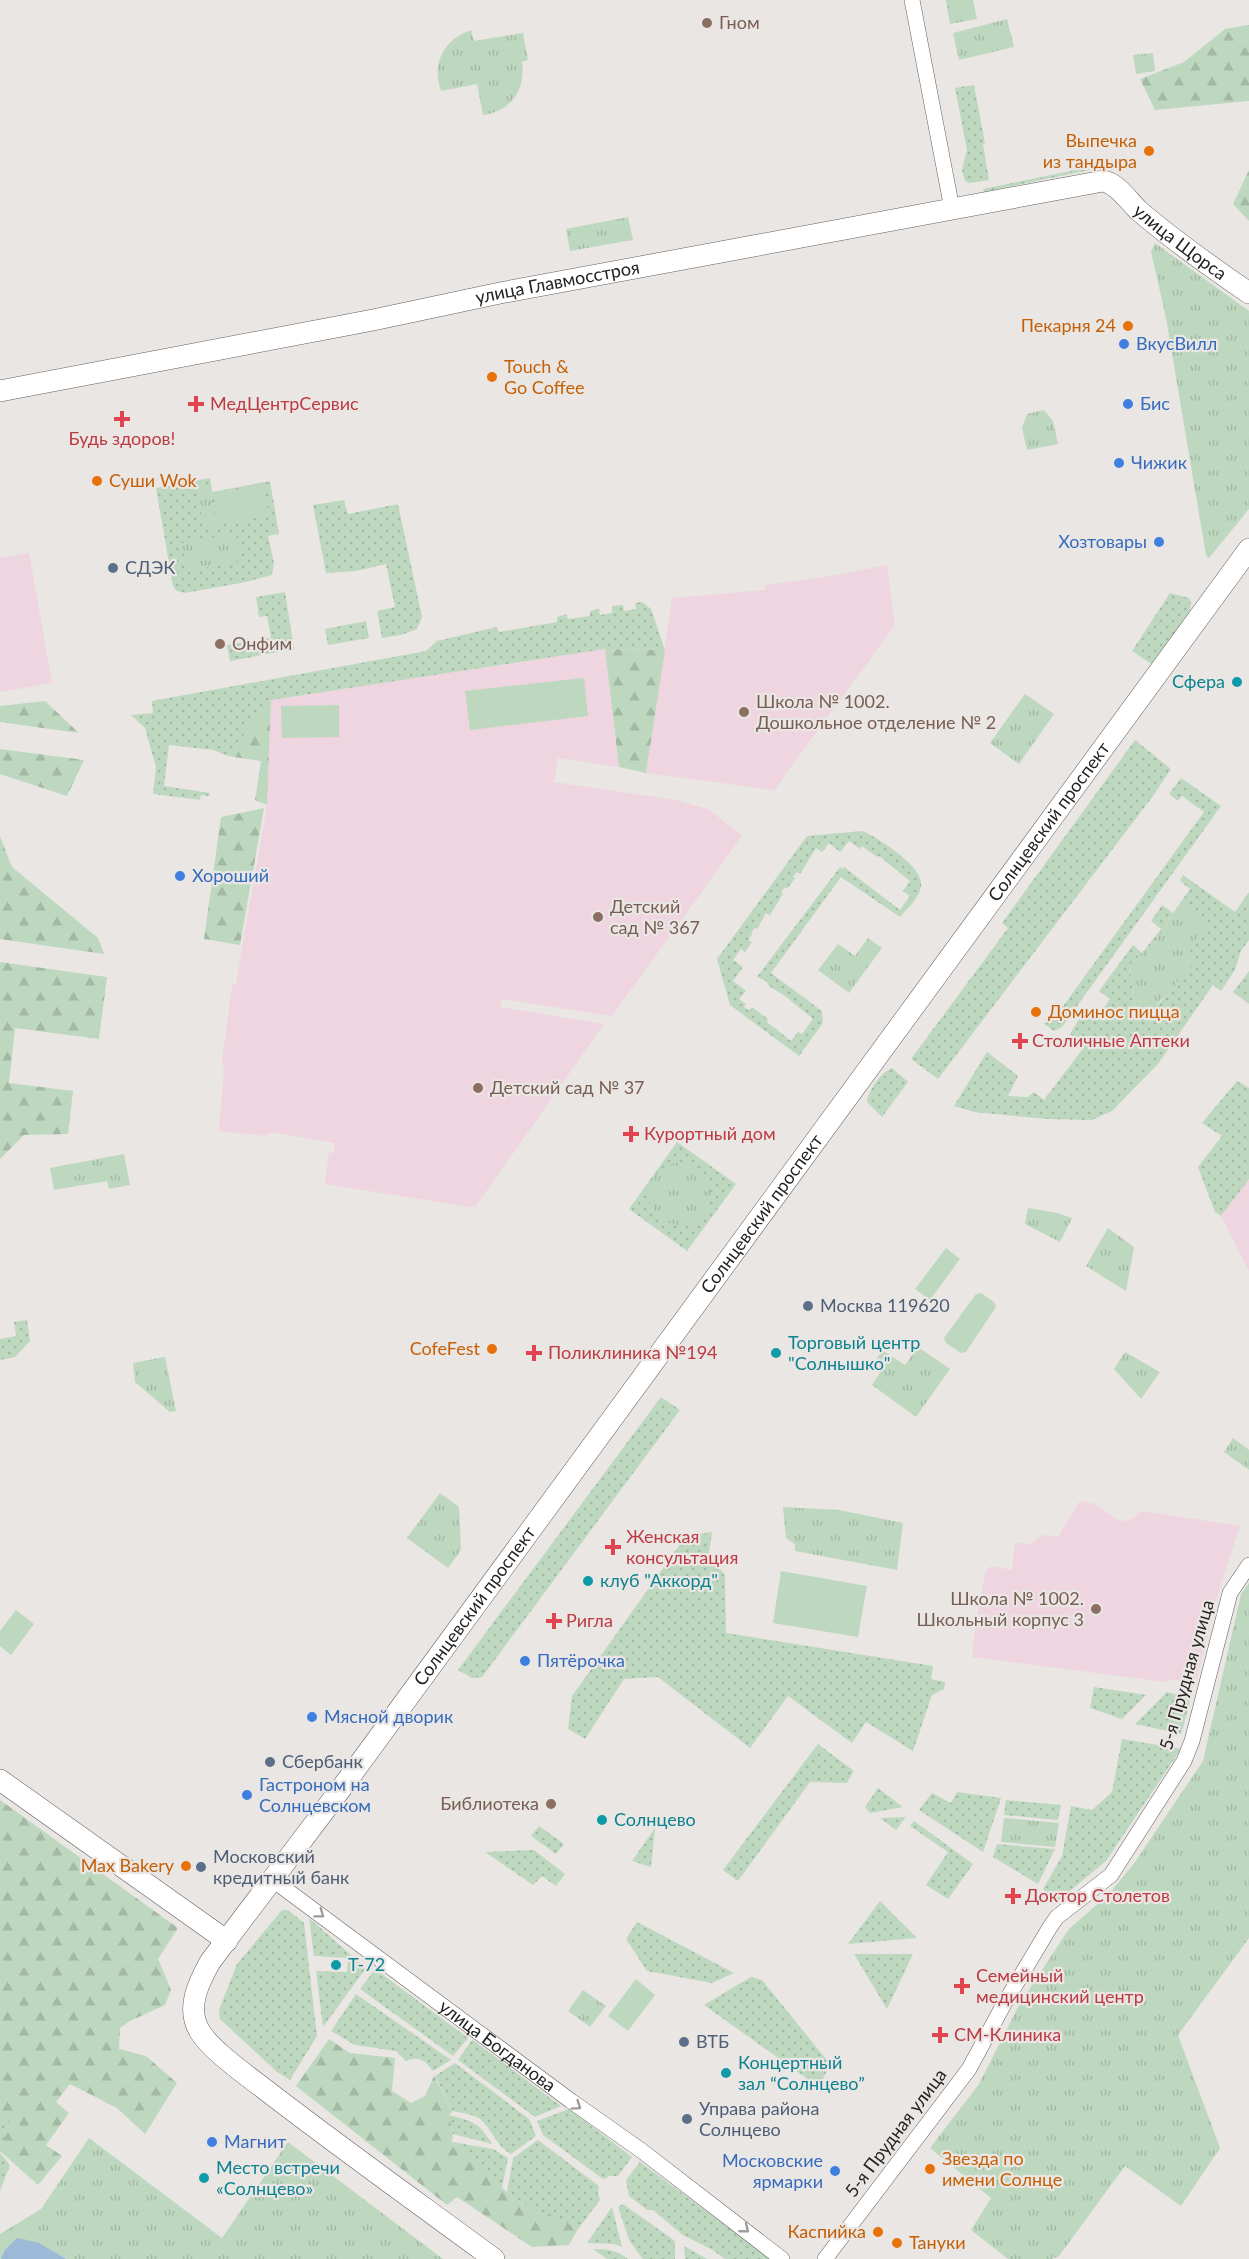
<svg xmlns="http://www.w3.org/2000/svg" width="1249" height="2259" font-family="Lato,sans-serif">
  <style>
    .education { fill: #eed5df }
    .grass { fill: url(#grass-dots); fill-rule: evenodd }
    .forest { fill: url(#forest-firs) }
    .park { fill: url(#park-tufts) }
    .garden { fill: #bed8bf }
    .water { fill: #9cbad8 }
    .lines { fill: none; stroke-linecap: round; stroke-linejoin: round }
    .street-casing { stroke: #625e5d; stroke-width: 16 }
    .secondary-casing { stroke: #625e5d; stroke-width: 22 }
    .street { stroke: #fff; stroke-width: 15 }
    .secondary { stroke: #fff; stroke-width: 21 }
    .oneway { stroke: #9c9c9c }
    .education-dot { fill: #8d6e63; stroke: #eae6e4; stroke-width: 2 }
    .food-dot { fill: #e8710a; stroke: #eae6e4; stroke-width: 2 }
    .shop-dot { fill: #3f7fe0; stroke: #eae6e4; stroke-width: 2 }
    .health-dot { fill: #e0444e; stroke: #eae6e4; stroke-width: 2 }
    .service-dot { fill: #5c6f8a; stroke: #eae6e4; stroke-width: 2 }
    .culture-dot { fill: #0f9aa8; stroke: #eae6e4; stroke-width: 2 }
    .labels { text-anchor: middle; stroke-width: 4.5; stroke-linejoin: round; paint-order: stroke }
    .education-label { font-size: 18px; fill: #785e54; stroke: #eae6e4; text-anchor: start }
    .food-label { font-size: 18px; fill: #c56008; stroke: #eae6e4; text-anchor: end }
    .street-label { font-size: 18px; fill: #242322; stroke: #eae6e4 }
    .shop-label { font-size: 18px; fill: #366cbe; stroke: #eae6e4; text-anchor: start }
    .health-label { font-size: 18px; fill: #be3a42; stroke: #eae6e4; text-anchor: start }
    .service-label { font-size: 18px; fill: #4e5e75; stroke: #eae6e4; text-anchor: start }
    .culture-label { font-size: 18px; fill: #0d838f; stroke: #eae6e4; text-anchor: start }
  </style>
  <defs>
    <pattern id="grass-dots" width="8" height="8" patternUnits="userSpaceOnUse" patternTransform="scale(1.5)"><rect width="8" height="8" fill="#bed8bf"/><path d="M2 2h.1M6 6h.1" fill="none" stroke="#a3b9a4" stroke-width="1.8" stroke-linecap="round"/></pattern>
    <pattern id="forest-firs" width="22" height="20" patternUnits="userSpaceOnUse" patternTransform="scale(1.5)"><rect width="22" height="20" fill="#bed8bf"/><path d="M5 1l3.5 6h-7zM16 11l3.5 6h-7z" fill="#a3b9a4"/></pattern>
    <pattern id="park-tufts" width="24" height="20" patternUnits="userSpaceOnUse" patternTransform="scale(1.5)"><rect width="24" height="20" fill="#bed8bf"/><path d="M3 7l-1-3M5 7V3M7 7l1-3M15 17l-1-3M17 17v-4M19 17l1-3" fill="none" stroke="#a3b9a4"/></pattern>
  </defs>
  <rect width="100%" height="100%" fill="#eae6e4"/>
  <path class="education" d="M29 553 52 683 0 692V558Z
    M887 565 895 625 774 790 646 773 672 598 765 590V585L831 576Z
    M605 649 619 767 558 758 554 782 675 800 708 809 742 836 612 1016 501 999 500 1007 604 1024 476 1206 470 1207 325 1184 329 1152 334 1153V1143L271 1132 266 1136 219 1131 224 1069 222 1062 232 986 236 983 267 805 271 700Z
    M1249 1179V1271L1221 1216Z
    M1080 1501 1095 1504 1117 1520 1129 1521 1142 1511 1240 1526 1219 1591 1197 1677 1188 1682 1172 1679 1167 1682 972 1657 975 1628 986 1570 992 1566 1012 1570 1015 1543 1030 1544 1042 1535 1058 1537Z"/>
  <path class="grass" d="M974 85 985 143 983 144 989 180 969 183 965 181 962 170 967 150 955 88Z
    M1090 167V170L984 192 983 189Z
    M210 478 212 492 270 481 279 534 268 536 274 563 272 575 246 582 185 593 177 591 173 586 156 488Z
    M344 500 348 514 398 504 422 617 417 629 401 635 382 638 377 611 395 607 386 564 356 571 326 573 313 505Z
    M285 592 294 649 230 661 227 645 271 638 267 616 259 617 256 597Z
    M1170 593 1189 598 1191 602 1190 611 1153 665 1132 651Z
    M642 602 651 609 665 650 605 649 271 700 228 756 213 750 169 745 164 786 210 793 209 796 201 795 200 800 153 794 156 767 145 728 131 715 153 713 152 701 426 651 437 641 497 627 499 632 557 622V617L566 614 568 619 590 616V611L599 609 600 615 612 613V606L623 605 624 611 636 609 635 603Z
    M366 621 369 638 328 645 325 629Z
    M1135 740 1171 769 1153 796 938 1079 911 1059 1008 928 1002 923Z
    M1181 778 1221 806 1062 1027 1054 1031 1044 1024 1058 1007 1061 1009 1204 812 1182 796 1178 801 1169 794Z
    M863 831C879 839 925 867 921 887 919 898 907 909 900 917L841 877 771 973 822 1011 823 1023 799 1056 730 1005 717 959 807 836ZM849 841 860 849 862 846 877 857 879 856 910 881 903 891 910 896 900 910 844 867 843 869 840 867 757 977 766 981 769 986 785 996 813 1019 802 1034 798 1032 791 1041 767 1022 768 1019 752 1007 749 1010 744 1007 746 1004 739 999 746 991 733 981 743 967 733 960 741 949 745 952 752 942 748 940 752 935 751 933 755 928 757 929 766 913 770 915 783 894 781 892 785 887 787 889 795 878 793 877 797 872 800 874 816 848 822 852 829 843 840 852Z
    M1183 875 1235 912 1249 892V940L1241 951 1235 970 1221 991 1213 985 1158 1064 1112 1111 1092 1120 1047 1119 974 1112 954 1106 987 1052 1018 1076 1008 1096 1028 1097 1034 1092 1044 1100 1085 1046 1070 1034 1082 1014 1097 1018 1110 999 1099 991 1133 945 1142 953 1161 929 1151 921 1162 905 1173 913 1190 889 1180 881ZM1181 902 1190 948 1164 998 1157 1005 1150 1022 1134 1005 1130 965 1156 941Z
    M1249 971V1004L1233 992Z
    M892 1068 908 1082 882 1117 867 1102C868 1091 881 1072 892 1068Z
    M1237 1081 1249 1088V1179L1221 1216 1215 1212 1198 1167 1222 1136 1202 1123Z
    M677 1142 736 1184 687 1251 629 1209Z
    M27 1320 30 1341 15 1357 0 1360V1339L16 1336 14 1322Z
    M661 1397 680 1410 482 1677 472 1678 458 1670Z
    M712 1532 709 1552 725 1576 726 1633 933 1666 931 1679 945 1682 944 1689 932 1695 913 1751 866 1722 852 1743 788 1696 750 1748 658 1677 624 1679 585 1739 568 1729 572 1696 686 1536Z
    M1094 1687 1146 1695 1122 1719 1090 1708Z
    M1167 1692 1187 1698 1190 1703 1181 1734 1135 1724Z
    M1122 1739 1181 1749 1106 1861 1059 1900 1043 1889 1062 1856 1071 1806 1092 1810 1112 1792Z
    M818 1744 854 1771 847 1783 810 1782 738 1881 723 1870Z
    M878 1788 903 1807 870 1813 865 1807Z
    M957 1792 1001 1798 983 1852 919 1810 932 1793 951 1803Z
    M1006 1800 1061 1805 1058 1820 1004 1815Z
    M906 1817 896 1830 880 1818Z
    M914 1821 973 1864 948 1899 926 1885 948 1852 910 1826Z
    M539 1826 564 1844 556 1854 531 1836Z
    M655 1828 651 1867 632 1861Z
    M997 1844 1055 1849 1038 1884 993 1857Z
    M534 1850 565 1874 556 1886 542 1876 533 1885 485 1852Z
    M880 1901 917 1938 848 1944Z
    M282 1910H288L304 1923 317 2036 290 2080 277 2072 220 2019 219 2010 237 1964Z
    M309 1918 366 1968 323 2027 316 1971 347 1972 348 1958 314 1956Z
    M637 1922 734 1973 712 1983 647 1971 626 1939Z
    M854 1954H913L887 2009Z
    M375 1969 468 2038 453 2056 360 1989Z
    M751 1977 762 1980 830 2064 819 2087 704 2005Z
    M356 1994 451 2060 433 2071C424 2060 420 2056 406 2061L396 2051 355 2045 331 2031Z
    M472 2040H473L561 2106 535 2117 458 2060Z
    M455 2063 529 2119 536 2136 511 2154C496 2146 493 2130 480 2119 473 2114 461 2113 453 2111L435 2076Z
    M569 2109 632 2157 618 2176H610L603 2179 543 2135 537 2121Z
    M0 2114 15 2125 0 2143Z
    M449 2115C472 2121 479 2122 492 2144L453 2134Z
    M538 2140 599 2186 598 2193 600 2200 578 2229 548 2213 538 2214 507 2192 513 2158Z
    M452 2142 493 2149 508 2158 502 2188Z
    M0 2153 10 2165 0 2191Z
    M640 2162 771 2259H725L711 2249 683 2235 653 2210H647L629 2196 626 2180Z
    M623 2204 675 2241V2259H643L630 2242 618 2207Z
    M612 2207 622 2247 614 2244 587 2243Z
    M684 2246 707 2259H685Z
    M593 2249C607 2249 617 2250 628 2259H607Z"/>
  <path class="forest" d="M1249 25V101L1155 110 1140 79 1184 62 1225 29Z
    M1249 170V221L1233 204Z
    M605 649 665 650 646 773 619 767Z
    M271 700 267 805 255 800 261 761 228 756Z
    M45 701 79 733 0 722V706Z
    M0 749 84 760 67 796 0 774Z
    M264 808 240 945 204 939 221 817Z
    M0 836 12 867 98 938 104 954 0 939Z
    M0 962 107 977 99 1039 15 1028 9 1083 73 1091 68 1134 24 1135 0 1159Z
    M0 1800 178 1928 158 1959 171 1990 165 2005 130 2021 120 2028 119 2049 146 2056 177 2083 145 2134 117 2108 70 2084 56 2102 69 2113 46 2145 62 2156 38 2185 0 2151V2143L14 2125 0 2114Z
    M329 2039 350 2053 395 2058 392 2091 411 2103 425 2096 434 2076 453 2111 449 2115 453 2134 452 2142 507 2192 538 2214 548 2213 578 2229 569 2245 532 2247 457 2197 447 2205 296 2086Z"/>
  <path class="park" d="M946 0H973L977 19 950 24Z
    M1007 19 1014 47 959 60 953 33Z
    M471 30 474 41 523 33 528 60 522 62C526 90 511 111 483 115L477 84 441 91C431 64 444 39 471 30Z
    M1153 53 1155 71 1136 74 1133 55Z
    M628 217 633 240 570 251 566 229Z
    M1155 243 1249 311V509L1209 558 1206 555 1166 318 1151 252Z
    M1044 410 1053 421 1058 444 1027 450 1022 428 1027 414Z
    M208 485 216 525 204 528 196 487Z
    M236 533 241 561 188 571 182 543Z
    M1025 694 1054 714 1019 764 990 743Z
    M1181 902 1208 922 1190 948 1193 965 1157 1004 1161 1013 1150 1022 1134 1005 1130 964 1156 941Z
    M868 938 882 948 849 993 818 970 838 944 855 956Z
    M124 1154 130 1185 109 1189 107 1181 54 1190 50 1168Z
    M649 1194a31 31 0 1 1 62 0a31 31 0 1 1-62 0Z
    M1028 1208 1057 1213 1072 1218 1060 1242 1025 1224Z
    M1108 1228 1134 1247 1126 1291 1086 1266Z
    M918 1347 950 1369 916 1417 872 1385 884 1366 876 1360 882 1350 905 1365Z
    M1125 1352 1160 1372 1141 1399 1114 1369Z
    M165 1357 176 1411 170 1412 135 1382 133 1363Z
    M1233 1438 1249 1450V1470L1224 1452Z
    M440 1493 459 1507 461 1550 448 1568 407 1538Z
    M783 1507 839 1510 903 1523 897 1570 795 1551V1544L786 1538Z
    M1249 1583V1938L1178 2035 1220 2148 1181 2206 1125 2166 1059 2256 1052 2259H1008L971 2230 991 2198 930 2148 979 2084 1019 2005 1069 1929 1109 1894 1135 1862 1203 1761 1241 1594Z
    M1004 1818 1059 1823 1055 1847 1001 1842Z
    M583 1990 606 2006 590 2027 568 2011Z
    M89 2138 222 2238 288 2142 443 2259H0V2234L41 2209Z"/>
  <path class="garden" d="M260 485 264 488 268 512 266 516 222 524 219 522 214 498 216 493Z
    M584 678 588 716 470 730 465 691Z
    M339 705V737L282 738 281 706Z
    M946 1248 960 1259 930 1300 915 1289Z
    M981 1293 994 1302 996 1307 966 1352 961 1353 946 1343 944 1338 976 1294Z
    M781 1571 867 1586 858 1637 773 1623Z
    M16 1610 34 1624 11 1655 0 1646V1631Z
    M636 1979 655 1995 628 2031 608 2016Z"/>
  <path class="water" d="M17 2238 39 2243 66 2259H1L5 2250Z"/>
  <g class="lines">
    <defs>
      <g id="street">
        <path d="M912 0 952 209"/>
        <path id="s1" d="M273 1880 571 2101 642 2151 782 2259"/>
        <path d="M825 2259 969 2069 1004 2004 1050 1927 1057 1917 1111 1875 1184 1761 1192 1741 1230 1593 1249 1565"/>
      </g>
      <g id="secondary">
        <path id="s2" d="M0 391 373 320 500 293 1103 181C1117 183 1128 200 1138 210 1173 240 1211 267 1249 293"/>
        <path d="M0 1780 227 1941"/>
        <path id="s3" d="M494 2259C418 2203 341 2148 267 2091 249 2077 209 2049 199 2030 186 2007 199 1982 210 1962L349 1778 1249 549"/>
      </g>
    </defs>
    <use href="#street" class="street-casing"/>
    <use href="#secondary" class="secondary-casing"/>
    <use href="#street" class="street"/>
    <use href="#secondary" class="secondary"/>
  </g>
  <defs><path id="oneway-chevron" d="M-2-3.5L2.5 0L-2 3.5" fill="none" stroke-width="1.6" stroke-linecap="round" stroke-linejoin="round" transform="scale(1.5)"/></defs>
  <g class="oneway">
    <use href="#oneway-chevron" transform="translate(320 1914) rotate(37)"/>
    <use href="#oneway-chevron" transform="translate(577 2106) rotate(35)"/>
    <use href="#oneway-chevron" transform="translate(745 2229) rotate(39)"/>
  </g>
  <g class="education-dot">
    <circle cx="707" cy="23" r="6"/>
    <circle cx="220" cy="644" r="6"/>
    <circle cx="744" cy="712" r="6"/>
    <circle cx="598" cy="917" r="6"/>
    <circle cx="478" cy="1088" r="6"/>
    <circle cx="1096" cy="1609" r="6"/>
    <circle cx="551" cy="1804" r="6"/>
  </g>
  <g class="food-dot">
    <circle cx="1149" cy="151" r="6"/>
    <circle cx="1128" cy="326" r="6"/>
    <circle cx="492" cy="377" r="6"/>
    <circle cx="97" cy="481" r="6"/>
    <circle cx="1036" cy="1012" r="6"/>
    <circle cx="492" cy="1349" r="6"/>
    <circle cx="186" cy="1866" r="6"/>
    <circle cx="930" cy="2169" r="6"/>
    <circle cx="878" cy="2232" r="6"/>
    <circle cx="897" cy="2243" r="6"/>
  </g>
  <g class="shop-dot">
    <circle cx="1124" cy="344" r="6"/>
    <circle cx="1128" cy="404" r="6"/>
    <circle cx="1119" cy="463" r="6"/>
    <circle cx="1159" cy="542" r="6"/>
    <circle cx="180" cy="876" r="6"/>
    <circle cx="525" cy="1661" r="6"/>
    <circle cx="312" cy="1717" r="6"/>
    <circle cx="247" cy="1795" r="6"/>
    <circle cx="212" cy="2142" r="6"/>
    <circle cx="835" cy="2171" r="6"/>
  </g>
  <g class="health-dot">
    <path d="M193 395h6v6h6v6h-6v6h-6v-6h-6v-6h6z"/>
    <path d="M119 410h6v6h6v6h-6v6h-6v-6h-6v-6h6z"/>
    <path d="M1017 1032h6v6h6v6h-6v6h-6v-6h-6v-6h6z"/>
    <path d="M628 1125h6v6h6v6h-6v6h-6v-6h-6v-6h6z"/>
    <path d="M531 1344h6v6h6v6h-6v6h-6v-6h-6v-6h6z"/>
    <path d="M610 1538h6v6h6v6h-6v6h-6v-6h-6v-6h6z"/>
    <path d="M551 1612h6v6h6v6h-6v6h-6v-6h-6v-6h6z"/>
    <path d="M1010 1887h6v6h6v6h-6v6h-6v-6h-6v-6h6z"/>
    <path d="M959 1977h6v6h6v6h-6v6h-6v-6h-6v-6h6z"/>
    <path d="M937 2026h6v6h6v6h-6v6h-6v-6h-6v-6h6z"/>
  </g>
  <g class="service-dot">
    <circle cx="113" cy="568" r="6"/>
    <circle cx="808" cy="1306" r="6"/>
    <circle cx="270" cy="1762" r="6"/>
    <circle cx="201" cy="1867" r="6"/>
    <circle cx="684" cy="2042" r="6"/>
    <circle cx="687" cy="2119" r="6"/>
  </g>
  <g class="culture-dot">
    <circle cx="1237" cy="682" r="6"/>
    <circle cx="776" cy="1353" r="6"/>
    <circle cx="588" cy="1581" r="6"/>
    <circle cx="602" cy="1820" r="6"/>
    <circle cx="336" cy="1965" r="6"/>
    <circle cx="726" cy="2073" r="6"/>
    <circle cx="204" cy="2178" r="6"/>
  </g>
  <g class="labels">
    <g class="education-label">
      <text x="719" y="29">Гном</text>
      <text x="232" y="650">Онфим</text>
      <text x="756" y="708">Школа № 1002.<tspan x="756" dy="21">Дошкольное отделение № 2</tspan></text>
      <text x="610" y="913">Детский<tspan x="610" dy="21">сад № 367</tspan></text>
      <text x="490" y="1094">Детский сад № 37</text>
      <text x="1084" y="1605" text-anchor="end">Школа № 1002.<tspan x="1084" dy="21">Школьный корпус 3</tspan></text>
      <text x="539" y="1810" text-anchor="end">Библиотека</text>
    </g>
    <g class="food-label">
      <text x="1137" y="147">Выпечка<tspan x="1137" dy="21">из тандыра</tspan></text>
      <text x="1116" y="332">Пекарня 24</text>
      <text x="504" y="373" text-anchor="start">Touch &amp;<tspan x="504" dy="21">Go Coffee</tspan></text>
      <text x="109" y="487" text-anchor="start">Суши Wok</text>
      <text x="1048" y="1018" text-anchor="start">Доминос пицца</text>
      <text x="480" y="1355">CofeFest</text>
      <text x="174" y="1872">Max Bakery</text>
      <text x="942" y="2165" text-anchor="start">Звезда по<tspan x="942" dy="21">имени Солнце</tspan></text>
      <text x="866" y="2238">Каспийка</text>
      <text x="909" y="2249" text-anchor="start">Тануки</text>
    </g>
    <g class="street-label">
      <text dy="6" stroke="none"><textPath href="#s2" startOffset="1222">улица Щорса</textPath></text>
      <text dy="6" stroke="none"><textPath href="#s2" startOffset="568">улица Главмосстроя</textPath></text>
      <text dy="6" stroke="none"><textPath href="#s3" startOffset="1862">Солнцевский проспект</textPath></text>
      <text dy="6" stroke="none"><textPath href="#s3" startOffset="1376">Солнцевский проспект</textPath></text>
      <text dy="6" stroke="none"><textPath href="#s3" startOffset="890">Солнцевский проспект</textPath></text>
      <text transform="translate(1187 1675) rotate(-74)" y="6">5-я Прудная улица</text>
      <text dy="6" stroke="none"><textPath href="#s1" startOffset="279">улица Богданова</textPath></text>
      <text transform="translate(896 2133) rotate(-53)" y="6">5-я Прудная улица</text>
    </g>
    <g class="shop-label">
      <text x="1136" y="350">ВкусВилл</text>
      <text x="1140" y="410">Бис</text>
      <text x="1131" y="469">Чижик</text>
      <text x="1147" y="548" text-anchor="end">Хозтовары</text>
      <text x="192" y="882">Хороший</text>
      <text x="537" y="1667">Пятёрочка</text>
      <text x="324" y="1723">Мясной дворик</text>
      <text x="259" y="1791">Гастроном на<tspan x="259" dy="21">Солнцевском</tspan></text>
      <text x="224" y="2148">Магнит</text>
      <text x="823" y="2167" text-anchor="end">Московские<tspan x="823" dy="21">ярмарки</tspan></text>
    </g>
    <g class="health-label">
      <text x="210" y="410">МедЦентрСервис</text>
      <text x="122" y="445" text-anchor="middle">Будь здоров!</text>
      <text x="1032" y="1047">Столичные Аптеки</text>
      <text x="644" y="1140">Курортный дом</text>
      <text x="548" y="1359">Поликлиника №194</text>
      <text x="626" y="1543">Женская<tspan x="626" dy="21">консультация</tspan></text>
      <text x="566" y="1627">Ригла</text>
      <text x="1025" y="1902">Доктор Столетов</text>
      <text x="976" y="1982">Семейный<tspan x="976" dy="21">медицинский центр</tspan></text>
      <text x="954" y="2041">СМ-Клиника</text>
    </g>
    <g class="service-label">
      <text x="125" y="574">СДЭК</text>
      <text x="820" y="1312">Москва 119620</text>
      <text x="282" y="1768">Сбербанк</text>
      <text x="213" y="1863">Московский<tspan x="213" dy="21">кредитный банк</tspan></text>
      <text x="696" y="2048">ВТБ</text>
      <text x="699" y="2115">Управа района<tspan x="699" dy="21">Солнцево</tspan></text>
    </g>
    <g class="culture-label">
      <text x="1225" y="688" text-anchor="end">Сфера</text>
      <text x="788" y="1349">Торговый центр<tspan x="788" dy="21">"Солнышко"</tspan></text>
      <text x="600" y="1587">клуб "Аккорд"</text>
      <text x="614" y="1826">Солнцево</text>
      <text x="348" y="1971">Т-72</text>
      <text x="738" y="2069">Концертный<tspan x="738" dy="21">зал “Солнцево”</tspan></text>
      <text x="216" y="2174">Место встречи<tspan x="216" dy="21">«Солнцево»</tspan></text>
    </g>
  </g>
</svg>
